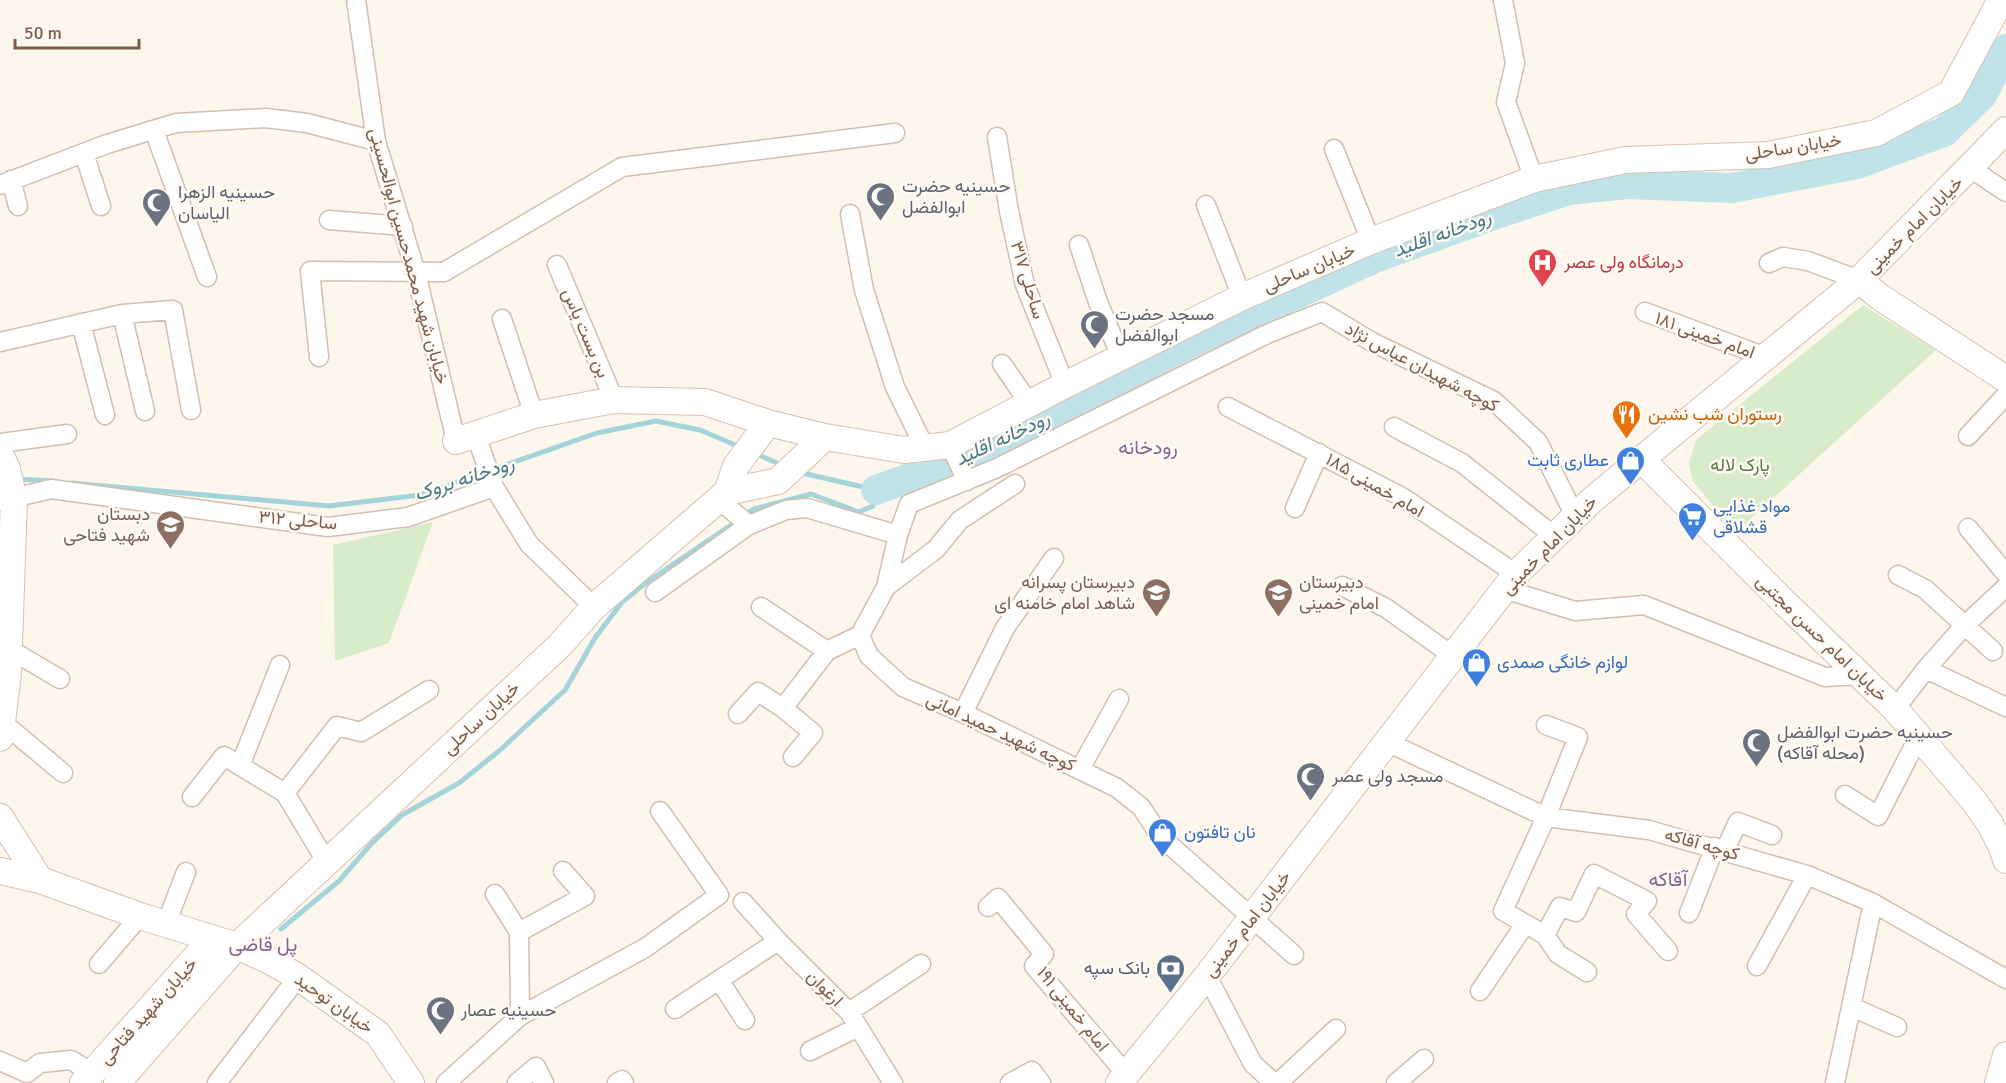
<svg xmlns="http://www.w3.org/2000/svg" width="2006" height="1083" font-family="Signika,Vazirmatn,sans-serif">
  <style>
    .green { fill: #d8ecc9 }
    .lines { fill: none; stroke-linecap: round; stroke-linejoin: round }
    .stream { stroke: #a5d3da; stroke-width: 5 }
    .river { stroke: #bfe3e8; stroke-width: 30 }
    .street-casing { stroke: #d1beb0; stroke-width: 21 }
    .secondary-casing { stroke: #d6c0b0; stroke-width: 28 }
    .street { stroke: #fff; stroke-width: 18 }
    .secondary { stroke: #fff; stroke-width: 26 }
    .labels { text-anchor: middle; stroke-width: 5; stroke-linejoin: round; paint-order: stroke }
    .street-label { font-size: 18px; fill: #7a5c4d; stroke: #fffaf3 }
    .worship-label { font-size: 18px; fill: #5b616d; stroke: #fffaf3; text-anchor: start }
    .health-label { font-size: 18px; fill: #be3a42; stroke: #fffaf3; text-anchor: start }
    .food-label { font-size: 18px; fill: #c56008; stroke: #fffaf3; text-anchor: start }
    .shop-label { font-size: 18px; fill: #366cbe; stroke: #fffaf3; text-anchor: start }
    .park-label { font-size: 18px; fill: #537a41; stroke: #fffaf3 }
    .education-label { font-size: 18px; fill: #785e54; stroke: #fffaf3; text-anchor: end }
    .service-label { font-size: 18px; fill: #4e5e75; stroke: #fffaf3; text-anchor: end }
    .water-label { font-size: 20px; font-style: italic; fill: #437c86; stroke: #fffaf3 }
    .neighbourhood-label { font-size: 20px; fill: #846695; stroke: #fffaf3 }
  </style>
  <rect width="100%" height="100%" fill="#fdf6ec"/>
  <path class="green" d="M1863 305 1936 350 1735 533 1692 480 1689 463 1696 440Z
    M433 522 389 643 335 661 333 545Z"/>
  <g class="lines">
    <path class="stream" d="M754 453 784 466
      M17 479 53 481
      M71 483 329 506 420 495 597 433 656 421 700 430 740 447
      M744 515 754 509 811 494 859 512 873 506 876 490 798 472
      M281 929 339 881 371 844 402 815 459 783 499 751 565 690 595 638 622 602 647 582 737 521"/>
    <path class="river" d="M876 490 982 452 1184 346 1375 258 1499 213 1569 190 1627 184 1732 188 1857 164 1944 132 1982 95 2006 49"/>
    <defs>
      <path id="street" d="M356 0 376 141 416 273 456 441
        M1503 0 1515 63 1506 102 1534 179
        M154 130 207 277
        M997 137 1009 211 1025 285 1065 385
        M1334 149 1371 241
        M84 153 101 206
        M1970 168 2006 192
        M11 180 18 206
        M0 185 107 144 176 123 266 118 307 123 376 141
        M1206 205 1242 297
        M850 214 864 290 895 387 925 448
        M329 220 403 226
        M1079 245 1098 302 1121 357
        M1769 263 1783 257 1808 261 1859 280
        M557 265 614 400
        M1645 312 1766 357
        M122 314 145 411
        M502 319 534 415
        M81 323 105 415
        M0 342 122 314 173 310 191 410
        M319 357 310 271 444 272 622 167 895 133
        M1002 364 1029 403
        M1228 407 1402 497 1516 574
        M1394 427 1462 463 1554 536
        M476 435 494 487
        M1968 436 2006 395
        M0 443 67 434
        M950 445 967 481
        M719 500 749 525
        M0 501 51 489 328 527 408 517 494 487 529 544 594 607
        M1295 508 1319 453
        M1968 528 2006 574
        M1898 575 1925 589 1993 651
        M1342 586 1386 608 1453 656
        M886 587 936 549 960 520 1015 484
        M1504 589 1575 611 1644 605 1825 677 1861 675
        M655 592 749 525 786 510 807 508 898 535
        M761 607 827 651 860 635
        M9 649 60 679
        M1926 669 2006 707
        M783 708 827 651
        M1895 709 1926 669 1964 626 2006 587
        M963 713 1005 628 1054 558
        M738 714 758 692 783 708 813 733 793 757
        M2 722 63 773
        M1546 725 1578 737 1546 817 1503 911 1545 935 1558 954 1587 972
        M1387 742 1546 817 1649 830 1807 875 1873 903 2006 979
        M240 766 280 665
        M1080 769 1119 699
        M1845 795 1878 816 1919 736
        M192 797 224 756 285 793
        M1725 850 1738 822 1772 835
        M326 861 285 793 337 726 361 732 429 690
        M495 894 519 932 520 1016
        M743 902 778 941 849 1012 893 1083
        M988 907 998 898 1044 954 1034 966 1127 1075
        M1689 913 1715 847
        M166 924 186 872
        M519 932 585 896 563 871
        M1545 935 1560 907 1576 912 1594 874 1647 901 1636 914 1668 951
        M1294 955 1161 837 1141 807 1117 788 963 713 903 687 869 656 860 635 886 587 898 535 909 504 997 468 1267 334 1322 312 1372 342 1494 401 1538 442 1575 516
        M99 964 140 916
        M1757 966 1807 875
        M1207 976 1253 1064 1274 1083
        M719 980 745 1020
        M1480 991 1525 924
        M1852 1007 1897 1027
        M675 1009 778 941
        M849 1012 921 964
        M810 1051 858 1027
        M0 1061 27 1073 40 1063 71 1060 92 1073
        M217 1083 298 977
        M446 1083 520 1016 645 948 719 895 660 811
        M517 1083 536 1067 544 1083
        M617 1083 622 1080 624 1083
        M1010 1083 1032 1071 1041 1083
        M1278 1083 1336 1029
        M1396 1083 1424 1059
        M1835 1083 1873 903"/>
      <path id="secondary" d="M1859 280 1880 297 2006 379
        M456 441 534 415 614 400 705 402 768 423 825 437 904 450 950 445 1065 385 1242 297 1371 241 1534 179 1625 160 1768 155 1876 133 1951 93 2001 0
        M0 454 7 469 14 499 8 673 0 738
        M1641 459 1786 604 1895 709 1974 801 1990 824 2002 847 2006 860
        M727 492 778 481 825 437
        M0 817 40 880
        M0 871 40 880 140 916 237 946 270 961 298 977 378 1034 411 1083
        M83 1083 212 939
        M117 1083 237 946 559 646 594 607 727 492 736 466 768 423
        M1119 1083 1207 976 1516 574 1592 500 1859 280 2006 130
        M1998 1083 2006 1055"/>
    </defs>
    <use href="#street" class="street-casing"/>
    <use href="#secondary" class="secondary-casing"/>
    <use href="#street" class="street"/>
    <use href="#secondary" class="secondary"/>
  </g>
  <defs>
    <symbol id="mosque-pin" viewBox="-11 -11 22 30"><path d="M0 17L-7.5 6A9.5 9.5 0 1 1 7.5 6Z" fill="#6b7280" stroke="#fffaf3"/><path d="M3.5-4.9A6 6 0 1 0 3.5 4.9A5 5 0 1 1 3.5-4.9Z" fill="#fff"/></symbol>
    <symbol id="hospital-pin" viewBox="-11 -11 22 30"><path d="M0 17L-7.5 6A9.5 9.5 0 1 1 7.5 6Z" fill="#e0444e" stroke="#fffaf3"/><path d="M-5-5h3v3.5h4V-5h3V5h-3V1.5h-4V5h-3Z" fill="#fff"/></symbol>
    <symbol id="restaurant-pin" viewBox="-11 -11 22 30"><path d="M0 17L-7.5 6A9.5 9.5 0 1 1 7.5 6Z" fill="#e8710a" stroke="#fffaf3"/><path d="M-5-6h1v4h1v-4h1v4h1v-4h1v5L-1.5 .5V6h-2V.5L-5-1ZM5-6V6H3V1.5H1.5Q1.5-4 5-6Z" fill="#fff"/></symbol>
    <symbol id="shop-pin" viewBox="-11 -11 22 30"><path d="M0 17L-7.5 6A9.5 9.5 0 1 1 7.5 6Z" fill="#3f7fe0" stroke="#fffaf3"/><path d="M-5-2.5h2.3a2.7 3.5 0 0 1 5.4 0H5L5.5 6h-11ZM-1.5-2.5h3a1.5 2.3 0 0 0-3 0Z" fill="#fff"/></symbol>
    <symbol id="supermarket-pin" viewBox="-11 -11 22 30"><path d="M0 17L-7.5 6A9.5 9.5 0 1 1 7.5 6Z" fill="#3f7fe0" stroke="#fffaf3"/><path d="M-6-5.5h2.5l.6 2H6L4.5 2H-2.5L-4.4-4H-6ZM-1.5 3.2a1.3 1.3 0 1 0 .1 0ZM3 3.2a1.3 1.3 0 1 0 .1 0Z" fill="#fff"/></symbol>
    <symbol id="school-pin" viewBox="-11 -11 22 30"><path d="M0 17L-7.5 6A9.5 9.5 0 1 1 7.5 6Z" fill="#8d6e63" stroke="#fffaf3"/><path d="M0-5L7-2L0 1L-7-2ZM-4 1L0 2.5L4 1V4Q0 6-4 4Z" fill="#fff"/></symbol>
    <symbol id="bank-pin" viewBox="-11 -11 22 30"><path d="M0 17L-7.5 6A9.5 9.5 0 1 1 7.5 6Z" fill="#5c6f8a" stroke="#fffaf3"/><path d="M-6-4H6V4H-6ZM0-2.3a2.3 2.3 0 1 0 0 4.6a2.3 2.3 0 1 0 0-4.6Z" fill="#fff"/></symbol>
  </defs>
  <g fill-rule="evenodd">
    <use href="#mosque-pin" x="864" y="180" width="33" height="45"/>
    <use href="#mosque-pin" x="140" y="186" width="33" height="45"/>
    <use href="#hospital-pin" x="1526" y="246" width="33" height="45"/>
    <use href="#mosque-pin" x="1078" y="308" width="33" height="45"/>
    <use href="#restaurant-pin" x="1610" y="398" width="33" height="45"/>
    <use href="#shop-pin" x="1614" y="444" width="33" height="45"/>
    <use href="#supermarket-pin" x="1676" y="500" width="33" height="45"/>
    <use href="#school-pin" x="154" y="508" width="33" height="45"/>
    <use href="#school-pin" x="1140" y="576" width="33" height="45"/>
    <use href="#school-pin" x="1262" y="576" width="33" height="45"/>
    <use href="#shop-pin" x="1460" y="646" width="33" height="45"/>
    <use href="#mosque-pin" x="1740" y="726" width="33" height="45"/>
    <use href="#mosque-pin" x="1294" y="760" width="33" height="45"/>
    <use href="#shop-pin" x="1146" y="816" width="33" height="45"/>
    <use href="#bank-pin" x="1154" y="952" width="33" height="45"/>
    <use href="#mosque-pin" x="424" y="994" width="33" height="45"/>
  </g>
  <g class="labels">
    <g class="street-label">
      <text transform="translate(1793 147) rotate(-9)" y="6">خیابان ساحلی</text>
      <text transform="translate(1914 225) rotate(-45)" y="6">خیابان امام خمینی</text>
      <text transform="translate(409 256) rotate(75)" y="6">خیابان شهید محمدحسین ابوالحسینی</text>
      <text transform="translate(1309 268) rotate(-23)" y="6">خیابان ساحلی</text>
      <text transform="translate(1028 280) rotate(73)" y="6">ساحلی ۳۱۷</text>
      <text transform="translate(586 333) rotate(67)" y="6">بن بست یاس</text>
      <text transform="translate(1705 335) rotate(20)" y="6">امام خمینی ۱۸۱</text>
      <text transform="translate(1422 367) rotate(28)" y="6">کوچه شهیدان عباس نژاد</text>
      <text transform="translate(1375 485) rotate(30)" y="6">امام خمینی ۱۸۵</text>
      <text transform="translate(298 520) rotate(5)" y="6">ساحلی ۳۱۲</text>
      <text transform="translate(1549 545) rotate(-46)" y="6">خیابان امام خمینی</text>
      <text transform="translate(1822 638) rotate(44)" y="6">خیابان امام حسن مجتبی</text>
      <text transform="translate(481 718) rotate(-43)" y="6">خیابان ساحلی</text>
      <text transform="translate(1001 732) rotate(25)" y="6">کوچه شهید حمید امانی</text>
      <text transform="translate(1702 844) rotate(16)" y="6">کوچه آقاکه</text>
      <text transform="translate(1247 924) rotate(-52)" y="6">خیابان امام خمینی</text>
      <text transform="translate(825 988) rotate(45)" y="6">ارغوان</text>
      <text transform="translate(334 1003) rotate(35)" y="6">خیابان توحید</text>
      <text transform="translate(1073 1009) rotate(51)" y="6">امام خمینی ۱۹۱</text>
      <text transform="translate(148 1011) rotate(-48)" y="6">خیابان شهید فتاحی</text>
    </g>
    <g class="worship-label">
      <text x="902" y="192">حسینیه حضرت<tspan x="902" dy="21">ابوالفضل</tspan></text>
      <text x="178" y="198">حسینیه الزهرا<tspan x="178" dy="21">الیاسان</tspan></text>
      <text x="1115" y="320">مسجد حضرت<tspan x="1115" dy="21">ابوالفضل</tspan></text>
      <text x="1777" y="738">حسینیه حضرت ابوالفضل<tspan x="1777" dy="21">(محله آقاکه)</tspan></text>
      <text x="1332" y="782">مسجد ولی عصر</text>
      <text x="461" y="1016">حسینیه عصار</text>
    </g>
    <g class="health-label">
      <text x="1564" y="268">درمانگاه ولی عصر</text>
    </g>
    <g class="food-label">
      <text x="1648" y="420">رستوران شب نشین</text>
    </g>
    <g class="shop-label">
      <text x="1609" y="466" text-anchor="end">عطاری ثابت</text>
      <text x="1713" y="512">مواد غذایی<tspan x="1713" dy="21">قشلاقی</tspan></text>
      <text x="1497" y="668">لوازم خانگی صمدی</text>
      <text x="1184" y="838">نان تافتون</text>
    </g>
    <g class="park-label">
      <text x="1740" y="471">پارک لاله</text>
    </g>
    <g class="education-label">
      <text x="150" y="520">دبستان<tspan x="150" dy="21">شهید فتاحی</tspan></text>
      <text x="1135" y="588">دبیرستان پسرانه<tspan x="1135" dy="21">شاهد امام خامنه ای</tspan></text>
      <text x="1299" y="588" text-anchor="start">دبیرستان<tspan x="1299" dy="21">امام خمینی</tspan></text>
    </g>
    <g class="service-label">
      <text x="1150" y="974">بانک سپه</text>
    </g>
    <g class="water-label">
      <text transform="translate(1442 233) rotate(-20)" y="7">رودخانه اقلید</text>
      <text transform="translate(1002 438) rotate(-25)" y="7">رودخانه اقلید</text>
      <text transform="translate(464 478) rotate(-18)" y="7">رودخانه بروک</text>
    </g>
    <g class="neighbourhood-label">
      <text x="1148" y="454">رودخانه</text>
      <text x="1668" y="886">آقاکه</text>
      <text x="263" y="951">پل قاضی</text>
    </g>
  </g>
  <path d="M15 39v9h124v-9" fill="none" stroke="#7a5c4d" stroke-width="3"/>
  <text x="24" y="39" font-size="18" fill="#7a5c4d" stroke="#fffaf3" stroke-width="4.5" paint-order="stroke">50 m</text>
</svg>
